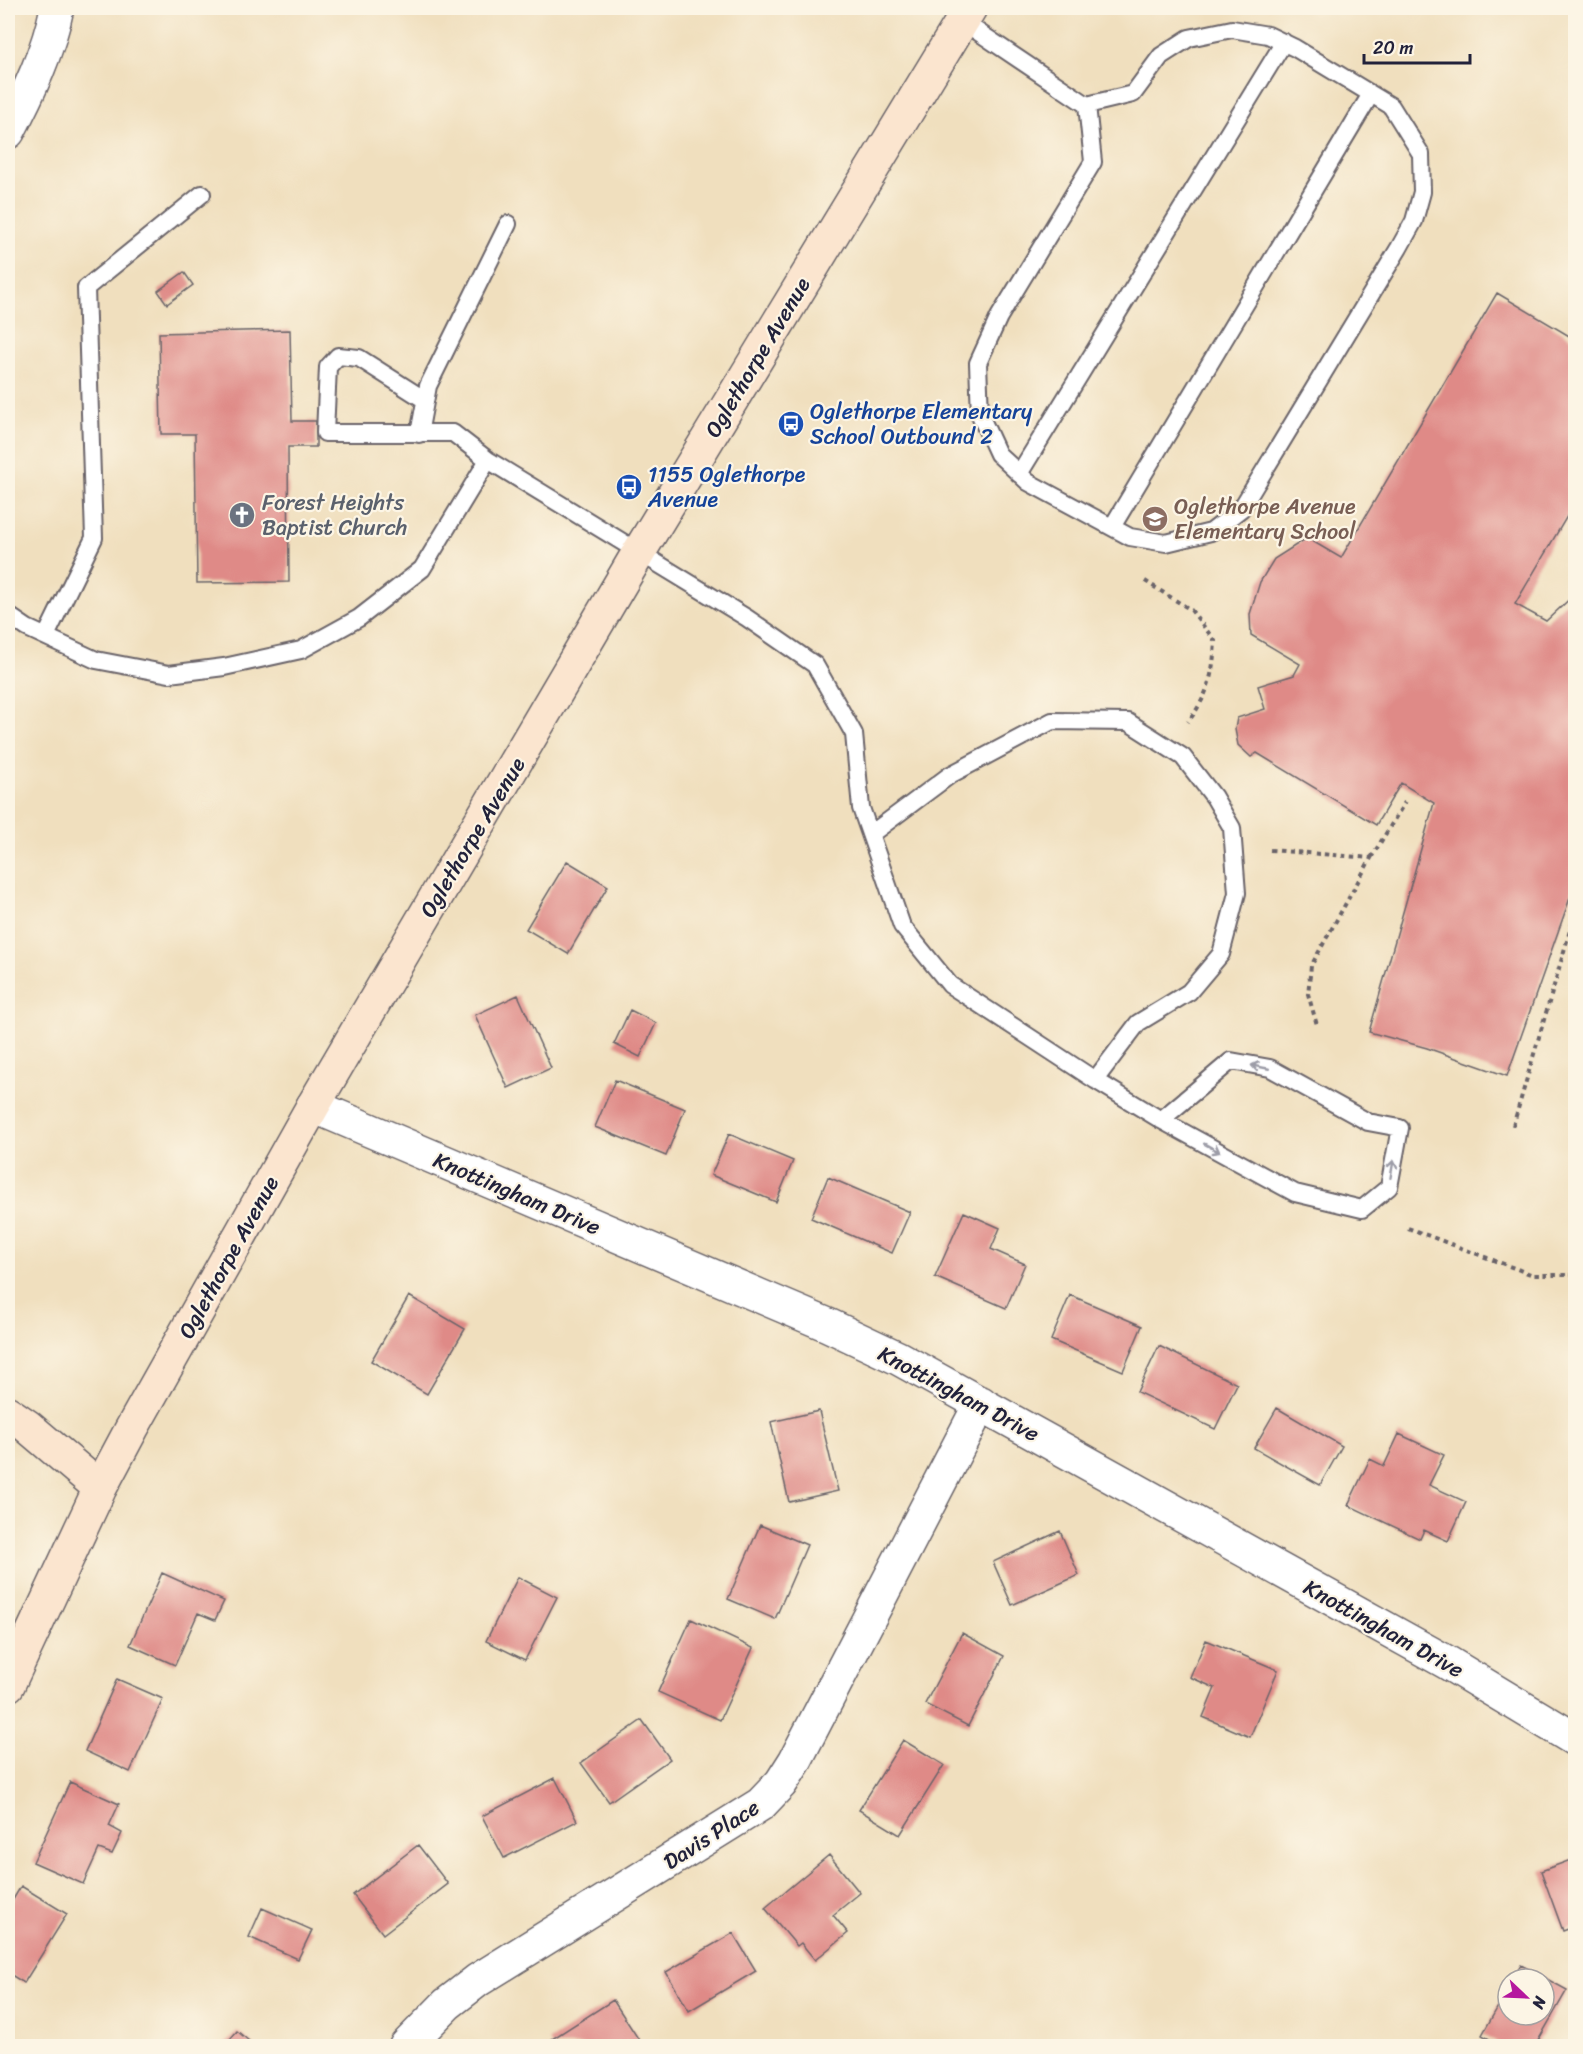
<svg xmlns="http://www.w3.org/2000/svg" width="1583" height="2054" font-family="Sriracha,sans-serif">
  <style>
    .building { fill: #df8a87 }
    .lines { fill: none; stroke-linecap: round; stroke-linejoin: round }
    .lane-casing { stroke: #6a6469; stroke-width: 20 }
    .street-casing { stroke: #6a6469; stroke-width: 36 }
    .secondary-casing { stroke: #6a6469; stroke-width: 36 }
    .path { stroke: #6a6469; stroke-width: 4; stroke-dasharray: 4.5 4.5; stroke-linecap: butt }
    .lane { stroke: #fff; stroke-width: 16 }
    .street { stroke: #fff; stroke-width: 33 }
    .secondary { stroke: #fbe5cf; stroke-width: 33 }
    .oneway { stroke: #9c9ca7 }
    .labels { text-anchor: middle; stroke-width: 4.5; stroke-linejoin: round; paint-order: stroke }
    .street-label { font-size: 22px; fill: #22223b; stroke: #fcf5e5 }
    .transit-label { font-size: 22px; fill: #164399; stroke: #fcf5e5; text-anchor: start }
    .worship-label { font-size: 22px; fill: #5b616d; stroke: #fcf5e5; text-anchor: start }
    .education-label { font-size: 22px; fill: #785e54; stroke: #fcf5e5; text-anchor: start }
  </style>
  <rect width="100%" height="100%" fill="#fcf5e5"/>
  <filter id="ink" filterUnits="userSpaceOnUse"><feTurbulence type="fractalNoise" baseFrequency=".0167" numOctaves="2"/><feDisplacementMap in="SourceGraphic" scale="12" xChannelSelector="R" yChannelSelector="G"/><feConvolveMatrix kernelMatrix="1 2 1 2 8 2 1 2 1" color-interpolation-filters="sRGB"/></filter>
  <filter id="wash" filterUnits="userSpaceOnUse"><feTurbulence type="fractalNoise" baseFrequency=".008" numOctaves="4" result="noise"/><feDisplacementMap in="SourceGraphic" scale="24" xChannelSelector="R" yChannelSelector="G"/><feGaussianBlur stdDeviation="1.35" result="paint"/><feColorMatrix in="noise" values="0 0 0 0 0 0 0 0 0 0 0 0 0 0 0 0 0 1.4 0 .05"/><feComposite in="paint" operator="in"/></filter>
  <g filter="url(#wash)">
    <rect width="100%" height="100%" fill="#f0dfbe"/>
    <g id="blocks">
      <path class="building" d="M184 272 193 285 167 304 158 291Z
        M1497 293 1576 340V501L1515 604 1546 621 1576 593V881L1507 1076 1427 1048 1369 1032 1434 803 1401 783 1376 825 1257 753 1251 757 1238 745 1235 729 1237 718 1265 709 1258 686 1294 675 1300 664 1251 635 1250 614 1260 582 1274 559 1307 538 1341 558Z
        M290 330 292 421H316V447H288L289 582 197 583 195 434H161L159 333Z
        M567 861 608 886 568 954 526 929Z
        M518 995 551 1068 508 1088 475 1015Z
        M630 1010 656 1023 640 1057 614 1044Z
        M615 1080 685 1109 666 1156 595 1127Z
        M729 1134 793 1161 776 1202 711 1175Z
        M828 1177 910 1212 892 1253 811 1218Z
        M964 1212 1000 1228 991 1249 1025 1264 1006 1308 935 1277Z
        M1070 1295 1142 1326 1123 1371 1051 1340Z
        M409 1296 465 1329 427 1394 371 1361Z
        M1159 1346 1237 1384 1215 1429 1137 1392Z
        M1277 1408 1342 1446 1320 1485 1254 1448Z
        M819 1411 838 1491 789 1502 771 1422Z
        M1399 1434 1444 1455 1429 1485 1466 1502 1448 1541 1424 1530 1420 1539 1348 1505 1370 1459 1384 1466Z
        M760 1525 807 1545 775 1619 728 1599Z
        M1060 1531 1079 1575 1012 1605 993 1562Z
        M162 1573 224 1601 215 1620 198 1613 175 1665 130 1645Z
        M518 1577 557 1597 525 1660 486 1641Z
        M691 1619 753 1648 720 1720 658 1692Z
        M962 1633 1004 1656 968 1726 925 1704Z
        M1206 1640 1278 1670 1250 1737 1203 1717 1215 1688 1190 1677Z
        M117 1679 163 1699 130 1772 85 1751Z
        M642 1720 670 1759 609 1802 581 1763Z
        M903 1740 944 1765 900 1835 859 1810Z
        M555 1778 577 1821 504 1858 482 1816Z
        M70 1782 119 1804 109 1826 122 1833 112 1854 99 1849 83 1884 33 1862Z
        M418 1845 448 1884 383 1934 353 1895Z
        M829 1855 860 1893 833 1915 848 1933 815 1960 801 1943 797 1946 765 1908Z
        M1576 1858V1926L1563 1931 1541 1871Z
        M21 1886 67 1914 24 1983 8 1973V1908Z
        M262 1908 312 1930 298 1959 249 1937Z
        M733 1933 756 1971 689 2011 666 1972Z
        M1521 1965 1567 1990 1535 2046H1502L1482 2035 1508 1989V2015H1544V1979H1513Z
        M613 2000 639 2040 629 2046H552L549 2041Z
        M237 2031 255 2046H224Z"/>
    </g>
  </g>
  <g filter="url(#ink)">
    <use href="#blocks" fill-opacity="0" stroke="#6a6469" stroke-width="1.5"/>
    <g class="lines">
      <defs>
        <path id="lane" d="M962 21 1087 105 1133 94 1161 56 1189 38 1232 29 1268 35 1295 48 1391 106 1421 154 1422 192 1414 221 1399 248 1241 509 1211 532 1166 543 1130 537 1028 482 998 454 980 415 978 363 999 317 1093 162 1087 105
          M425 400 359 358 338 356 328 367 325 433H453L488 460 747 618 815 665 854 734 861 808 902 926 950 985 1095 1080 1161 1120 1295 1193 1362 1209 1389 1187 1400 1128 1368 1122 1270 1068 1231 1061 1161 1120
          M419 434 428 386 508 224
          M1019 474 1284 42
          M1112 527 1371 94
          M8 615 27 628 96 660 169 674 224 667 301 650 359 618 422 569 488 460
          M46 636 94 538 86 288 202 194
          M871 834 950 775 1052 721 1128 722 1183 757 1214 797 1232 828 1237 893 1221 954 1189 992 1138 1023 1095 1080"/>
        <path id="street" d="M8 132C29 92 48 52 57 8
          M313 1106 828 1325 898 1358 1448 1663 1576 1740
          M406 2046 447 2004 478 1980 761 1804 781 1783 795 1761 981 1403"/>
        <path id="secondary" d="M8 1413 27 1426 100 1488
          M8 1685 100 1488 132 1428 313 1106 639 552 970 8"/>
      </defs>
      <use href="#lane" class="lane-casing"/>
      <use href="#street" class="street-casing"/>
      <use href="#secondary" class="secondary-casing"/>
      <path class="path" d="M1145 581 1191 610 1215 641C1213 675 1209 694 1188 722
        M1270 850 1371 858 1311 966 1308 994 1317 1025
        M1371 858 1405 802
        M1513 1126 1576 910
        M1408 1228 1533 1275H1576"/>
      <use href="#lane" class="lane"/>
      <use href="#street" class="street"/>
      <use href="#secondary" class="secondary"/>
    </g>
    <defs><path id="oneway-shaft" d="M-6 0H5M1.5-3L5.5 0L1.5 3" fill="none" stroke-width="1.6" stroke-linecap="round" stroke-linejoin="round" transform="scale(1.5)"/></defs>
    <g class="oneway">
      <use href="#oneway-shaft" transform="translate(1260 1067) rotate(-169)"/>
      <use href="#oneway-shaft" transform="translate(1212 1148) rotate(29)"/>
      <use href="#oneway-shaft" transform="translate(1392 1169) rotate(-80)"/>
    </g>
  </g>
  <defs>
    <symbol id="bus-disc" viewBox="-11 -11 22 22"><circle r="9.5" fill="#1a4fb4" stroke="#fcf5e5"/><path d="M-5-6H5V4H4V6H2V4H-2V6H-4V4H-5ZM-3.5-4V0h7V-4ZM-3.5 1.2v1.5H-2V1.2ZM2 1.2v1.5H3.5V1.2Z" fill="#fff"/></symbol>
    <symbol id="church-disc" viewBox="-11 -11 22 22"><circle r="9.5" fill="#6b7280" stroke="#fcf5e5"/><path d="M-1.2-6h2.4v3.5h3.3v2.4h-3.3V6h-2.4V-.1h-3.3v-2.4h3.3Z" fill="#fff"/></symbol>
    <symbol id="school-disc" viewBox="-11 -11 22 22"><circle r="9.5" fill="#8d6e63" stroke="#fcf5e5"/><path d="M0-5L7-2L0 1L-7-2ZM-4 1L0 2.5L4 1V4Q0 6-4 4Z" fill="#fff"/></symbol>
  </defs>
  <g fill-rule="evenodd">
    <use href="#bus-disc" x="776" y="409" width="30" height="30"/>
    <use href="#bus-disc" x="614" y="472" width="30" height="30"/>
    <use href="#church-disc" x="227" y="500" width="30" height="30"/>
    <use href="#school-disc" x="1140" y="504" width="30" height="30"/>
  </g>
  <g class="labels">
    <g class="street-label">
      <text transform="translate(757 357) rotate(-59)" y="8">Oglethorpe Avenue</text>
      <text transform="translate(472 837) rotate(-59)" y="8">Oglethorpe Avenue</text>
      <text transform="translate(517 1193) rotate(23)" y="8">Knottingham Drive</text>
      <text transform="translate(228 1257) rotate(-61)" y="8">Oglethorpe Avenue</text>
      <text transform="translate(959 1393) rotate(28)" y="8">Knottingham Drive</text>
      <text transform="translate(1384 1628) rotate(29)" y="8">Knottingham Drive</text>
      <text transform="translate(711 1834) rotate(-33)" y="8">Davis Place</text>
    </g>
    <g class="transit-label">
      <text x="810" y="419">Oglethorpe Elementary<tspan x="810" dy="25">School Outbound 2</tspan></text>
      <text x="648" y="482">1155 Oglethorpe<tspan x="648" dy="25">Avenue</tspan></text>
    </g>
    <g class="worship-label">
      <text x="262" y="510">Forest Heights<tspan x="262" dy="25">Baptist Church</tspan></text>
    </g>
    <g class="education-label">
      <text x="1174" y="514">Oglethorpe Avenue<tspan x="1174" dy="25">Elementary School</tspan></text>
    </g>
  </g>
  <rect width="1583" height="2054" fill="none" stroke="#fcf5e5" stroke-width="30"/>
  <g transform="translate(1526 1997) rotate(113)"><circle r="28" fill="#fcf5e5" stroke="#a5a1a1" stroke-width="1.5"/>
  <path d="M0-4.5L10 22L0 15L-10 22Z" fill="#b5179e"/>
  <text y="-9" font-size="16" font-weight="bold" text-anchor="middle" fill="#22223b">N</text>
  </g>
  <path d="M1364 54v9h106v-9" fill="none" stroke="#22223b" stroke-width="3"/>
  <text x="1373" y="54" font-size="18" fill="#22223b" stroke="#fcf5e5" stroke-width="4.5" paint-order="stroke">20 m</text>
</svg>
